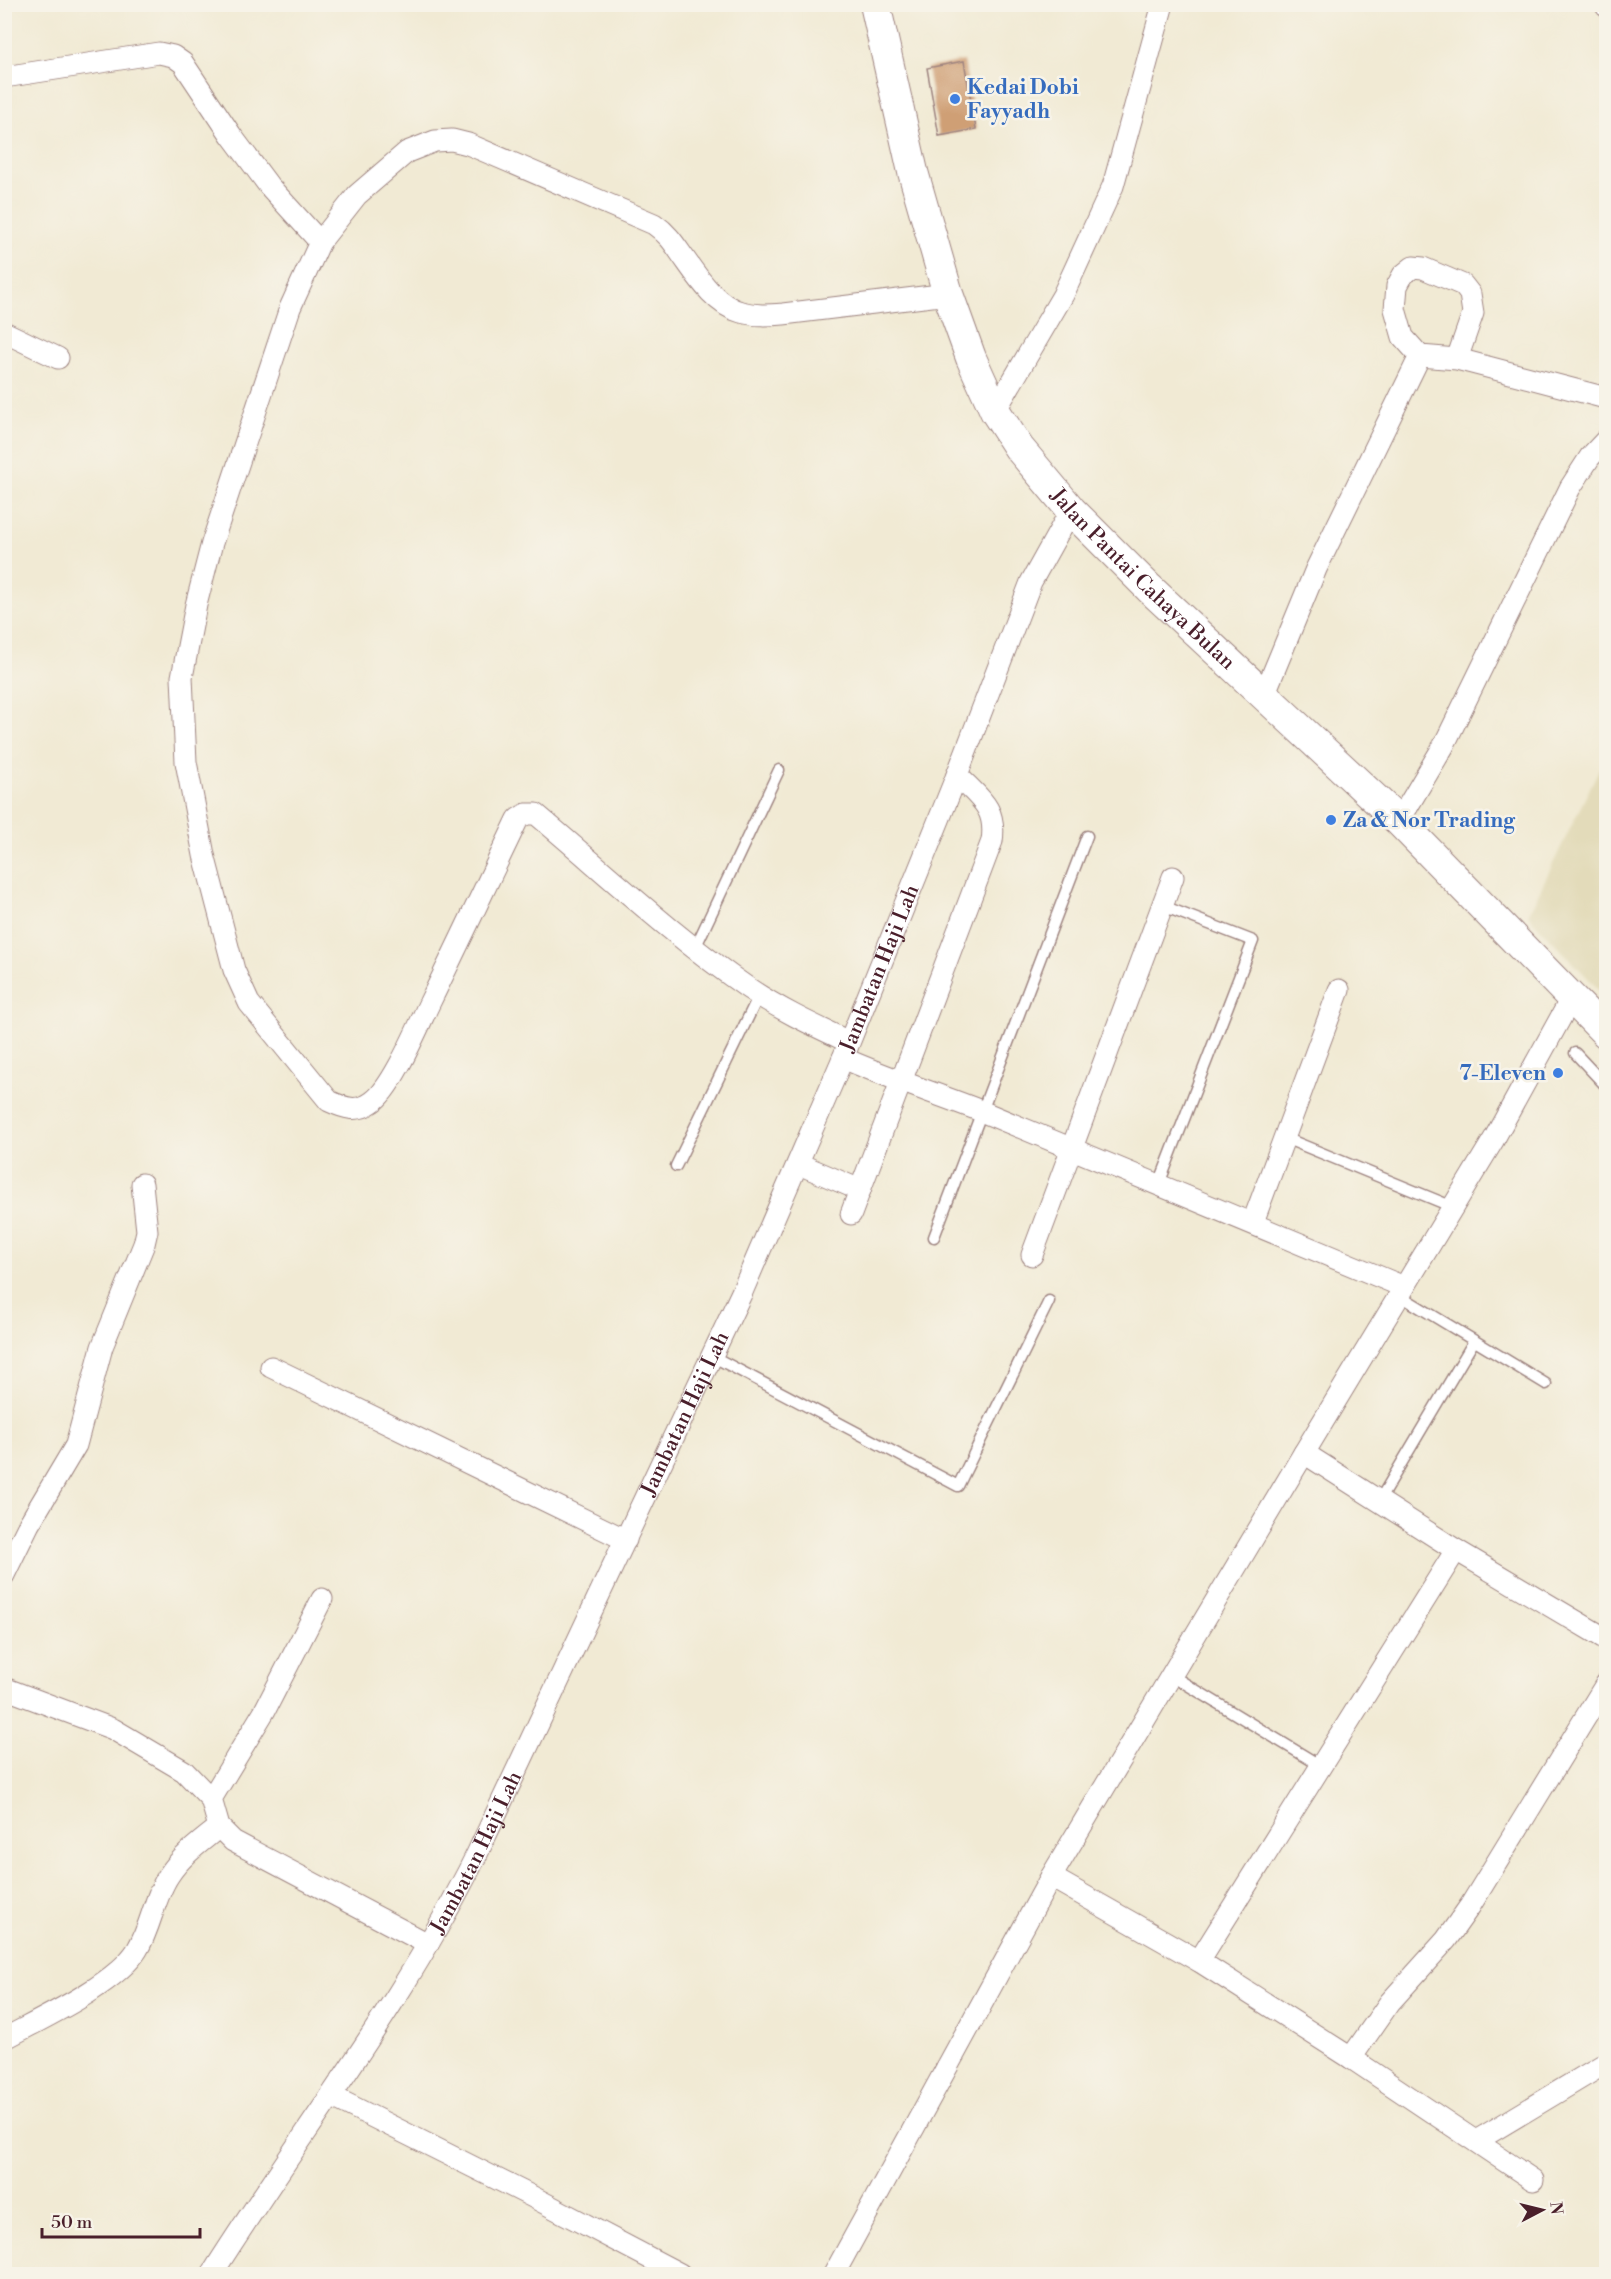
<svg xmlns="http://www.w3.org/2000/svg" width="1611" height="2279" font-family="'Libre Bodoni',serif">
  <style>
    .built { fill: #e3dbba }
    .building { fill: #cf9f74 }
    .lines { fill: none; stroke-linecap: round; stroke-linejoin: round }
    .lane-casing { stroke: #9e8480; stroke-width: 13 }
    .street-casing { stroke: #9e8480; stroke-width: 23 }
    .secondary-casing { stroke: #9e8480; stroke-width: 32 }
    .lane { stroke: #fff; stroke-width: 10 }
    .street { stroke: #fff; stroke-width: 21 }
    .secondary { stroke: #fff; stroke-width: 30 }
    .shop-dot { fill: #3f7fe0; stroke: #f7f3e8; stroke-width: 2 }
    .labels { text-anchor: middle; stroke-width: 5; stroke-linejoin: round; paint-order: stroke }
    .shop-label { font-size: 21px; font-weight: bold; fill: #366cbe; stroke: #f7f3e8; text-anchor: start }
    .street-label { font-size: 21px; fill: #4a1f2b; stroke: #f7f3e8 }
  </style>
  <rect width="100%" height="100%" fill="#f7f3e8"/>
  <filter id="ink" filterUnits="userSpaceOnUse"><feTurbulence type="fractalNoise" baseFrequency=".0167" numOctaves="2"/><feDisplacementMap in="SourceGraphic" scale="12" xChannelSelector="R" yChannelSelector="G"/><feConvolveMatrix kernelMatrix="1 2 1 2 8 2 1 2 1" color-interpolation-filters="sRGB"/></filter>
  <filter id="wash" filterUnits="userSpaceOnUse"><feTurbulence type="fractalNoise" baseFrequency=".008" numOctaves="4" result="noise"/><feDisplacementMap in="SourceGraphic" scale="24" xChannelSelector="R" yChannelSelector="G"/><feGaussianBlur stdDeviation="1.35" result="paint"/><feColorMatrix in="noise" values="0 0 0 0 0 0 0 0 0 0 0 0 0 0 0 0 0 1.4 0 .05"/><feComposite in="paint" operator="in"/></filter>
  <g filter="url(#wash)">
    <rect width="100%" height="100%" fill="#f1ead4"/>
    <path class="built" d="M1606 755V997L1528 915Z"/>
    <g id="blocks">
      <path class="building" d="M964 61 976 129 939 136 927 68Z"/>
    </g>
  </g>
  <g filter="url(#ink)">
    <use href="#blocks" fill-opacity="0" stroke="#9e8480" stroke-width="1.5"/>
    <g class="lines">
      <defs>
        <path id="lane" d="M695 948 779 770
          M1575 1053 1606 1086
          M1285 1138 1453 1207
          M676 1166 759 995
          M1159 1184 1253 941 1163 906
          M934 1237 1087 836
          M1399 1295 1546 1384
          M712 1356 958 1486 1049 1301
          M1379 1501 1474 1341
          M1171 1675 1321 1766"/>
        <g id="street">
          <path d="M1606 4V6"/>
          <path d="M4 77 159 53 173 56 183 63 231 135 269 186 320 242"/>
          <path d="M4 332 58 358"/>
          <path d="M1457 359 1473 313 1470 294 1463 285 1423 268 1413 267 1403 275 1397 286 1395 309 1403 337 1420 356 1457 359 1606 398"/>
          <path d="M995 411 1063 295 1113 186 1163 4"/>
          <path d="M1264 695 1316 569 1420 356"/>
          <path d="M1399 821 1443 747 1570 488 1590 457 1606 440"/>
          <path d="M849 1042C815 1026 780 1010 748 988 674 937 605 872 536 814H526L518 819C488 881 459 943 429 1004 418 1027 392 1089 372 1102 357 1113 344 1108 329 1101L249 1003 234 970 204 855 186 762 182 677 196 605 212 543 290 308 320 242 357 195 407 152 435 141 452 140 468 144 654 224C667 233 673 242 682 255 697 276 715 305 741 312 755 316 769 315 783 314L948 294"/>
          <path d="M843 1058C888 1078 935 1093 981 1111L1404 1287"/>
          <path d="M799 1164 860 1190 992 841C997 807 979 798 957 775"/>
          <path d="M851 1214 860 1190"/>
          <path d="M1253 1222 1339 990"/>
          <path d="M1032 1255 1173 877"/>
          <path d="M271 1367 626 1540"/>
          <path d="M1304 1453 1456 1550 1606 1639"/>
          <path d="M4 1575 29 1524 76 1445 102 1347 144 1244 147 1231 142 1184"/>
          <path d="M4 1688 113 1729 184 1771 211 1799 219 1827 233 1841 428 1944"/>
          <path d="M211 1799 265 1710 322 1599"/>
          <path d="M1051 1877 1199 1961 1351 2058 1533 2180"/>
          <path d="M1199 1961 1456 1550"/>
          <path d="M4 2039C41 2019 115 1985 137 1950 151 1927 154 1897 169 1875 182 1855 201 1842 219 1827"/>
          <path d="M1351 2058 1390 2002 1446 1940 1470 1906 1606 1684"/>
          <path d="M331 2096 531 2196 680 2274"/>
          <path d="M1476 2141 1606 2063"/>
          <path id="s1" d="M212 2274C300 2134 403 2004 477 1854L742 1292 843 1058 957 775 1031 582 1071 510"/>
          <path d="M834 2274 1051 1877 1304 1453 1494 1139 1572 997"/>
        </g>
        <g id="secondary">
          <path id="s2" d="M875 4 913 172 948 294 971 358 995 411 1019 448 1071 510 1149 588 1399 821 1606 1033"/>
        </g>
      </defs>
      <use href="#lane" class="lane-casing"/>
      <use href="#street" class="street-casing"/>
      <use href="#secondary" class="secondary-casing"/>
      <use href="#lane" class="lane"/>
      <use href="#street" class="street"/>
      <use href="#secondary" class="secondary"/>
    </g>
  </g>
  <g class="shop-dot">
    <circle cx="955" cy="99" r="6"/>
    <circle cx="1331" cy="820" r="6"/>
    <circle cx="1558" cy="1073" r="6"/>
  </g>
  <g class="labels">
    <g class="shop-label">
      <text x="967" y="94">Kedai Dobi<tspan x="967" dy="24">Fayyadh</tspan></text>
      <text x="1343" y="827">Za &amp; Nor Trading</text>
      <text x="1546" y="1080" text-anchor="end">7-Eleven</text>
    </g>
    <g class="street-label">
      <text dy="7" stroke="none"><textPath href="#s2" startOffset="650">Jalan Pantai Cahaya Bulan</textPath></text>
      <text dy="7" stroke="none"><textPath href="#s1" startOffset="1470">Jambatan Haji Lah</textPath></text>
      <text dy="7" stroke="none"><textPath href="#s1" startOffset="984">Jambatan Haji Lah</textPath></text>
      <text dy="7" stroke="none"><textPath href="#s1" startOffset="498">Jambatan Haji Lah</textPath></text>
    </g>
  </g>
  <rect width="1611" height="2279" fill="none" stroke="#f7f3e8" stroke-width="24"/>
  <g transform="translate(1542 2210) rotate(83)" stroke="#f7f3e8" stroke-width="4.5" paint-order="stroke">
  <path d="M0-4.5L10 22L0 15L-10 22Z" fill="#4a1f2b"/>
  <text y="-9" font-size="16" font-weight="bold" text-anchor="middle" fill="#4a1f2b">N</text>
  </g>
  <path d="M42 2228v9h158v-9" fill="none" stroke="#4a1f2b" stroke-width="3"/>
  <text x="51" y="2228" font-size="18" fill="#4a1f2b" stroke="#f7f3e8" stroke-width="4.5" paint-order="stroke">50 m</text>
</svg>
